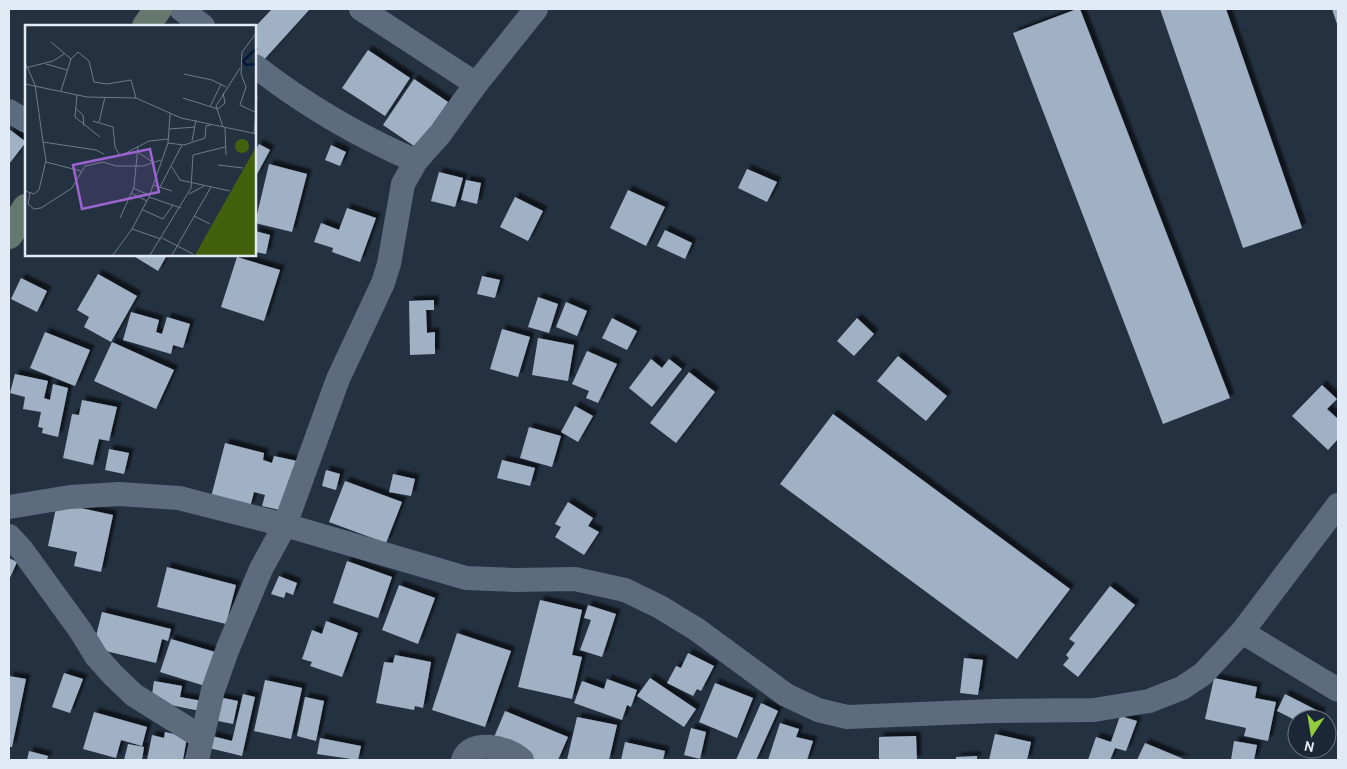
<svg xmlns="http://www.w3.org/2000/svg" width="1347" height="769" font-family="Overpass,sans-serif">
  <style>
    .building { fill: #a1b1c5; filter: url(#shadow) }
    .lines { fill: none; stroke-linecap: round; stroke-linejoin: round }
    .street { stroke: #5c6b7d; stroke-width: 24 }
    .secondary { stroke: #64786e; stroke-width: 28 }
    .inset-river { fill: none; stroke: #001a3d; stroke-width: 2.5 }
    .inset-road { fill: none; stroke: #707b89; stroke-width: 1 }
    .view { fill: #9a65cf; fill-opacity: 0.15; stroke: #9a65cf; stroke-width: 2.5 }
    .inset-edge { fill: none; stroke: #e2eaf5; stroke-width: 2.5 }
  </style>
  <defs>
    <filter id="shadow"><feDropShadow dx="4.5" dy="-4.5" stdDeviation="1" flood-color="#0009"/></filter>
  </defs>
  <rect width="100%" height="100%" fill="#243141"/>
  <path class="building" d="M272 9H310L260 64 255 60V27Z
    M1077 9H1080L1230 398 1163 424 1013 33Z
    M1160 9H1226L1302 228 1243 248Z
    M1332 9H1338V27Z
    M368 50 410 78 385 116 342 88Z
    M414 79 448 102 417 148 383 125Z
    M9 129 26 142 9 164Z
    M259 144 270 150 255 178V151Z
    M331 145 346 152 340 166 325 160Z
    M269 164 307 174 292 232 255 223Z
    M747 169 777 182 767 202 738 188Z
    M439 172 463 178 455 207 431 201Z
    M466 180 481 183 477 204 461 200Z
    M628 190 665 207 646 246 610 228Z
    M515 197 543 211 528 241 500 227Z
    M347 208 376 218 360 262 332 252 333 248 314 242 321 223 339 230Z
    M665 230 692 243 685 259 657 246Z
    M255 231 270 235 266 254 255 252Z
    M132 255H167L158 271Z
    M237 257 280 270 264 321 221 307Z
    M98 274 137 296 111 342 84 327 89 317 77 310Z
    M482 276 500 280 495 298 477 294Z
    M21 278 47 291 37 312 11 299Z
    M538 297 558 304 549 333 528 327Z
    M434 300V310H426L427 333 435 332V354L410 355 409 301Z
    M566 302 587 311 577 336 556 327Z
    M131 312 159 320 156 332 162 334 167 317 190 324 183 348 173 345 171 354 123 340Z
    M612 318 637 331 627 350 602 338Z
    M857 318 874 334 854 356 837 341Z
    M502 329 530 337 518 377 490 369Z
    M45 332 90 350 75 386 30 368Z
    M538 338 574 345 568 381 532 375Z
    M112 342 174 370 156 409 94 381Z
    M587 351 617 364 598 403 586 398 589 391 572 384Z
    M898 356 947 396 926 421 877 381Z
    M651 359 662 368 669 359 682 369 652 407 629 388Z
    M689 372 715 392 676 443 650 423Z
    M15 374 48 381 44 398 50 400 53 384 68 388 58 437 42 433 43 428 38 427 41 412 23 409 25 397 10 393Z
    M1322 385 1337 399 1327 409 1338 419V439L1328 450 1292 416Z
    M82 400 117 407 109 441 99 439 93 465 63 458 72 414 79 415Z
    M575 406 593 416 578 442 561 432Z
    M833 414 1070 589 1017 659 780 484Z
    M529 427 561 436 552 467 520 458Z
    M225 443 264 453 263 460 272 463 274 456 297 461 284 511 262 506 265 495 254 492 250 507 211 497Z
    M109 449 129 453 124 474 105 470Z
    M502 460 535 468 530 486 497 478Z
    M326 470 340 474 336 490 322 486Z
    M393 474 415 479 411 496 389 492Z
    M345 481 402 502 386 543 329 522Z
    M568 502 593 518 588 526 599 532 584 555 555 537 561 527 555 524Z
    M57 503 113 515 101 572 74 566 77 552 48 546Z
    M9 558 17 562 9 580Z
    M347 561 392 577 378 618 333 603Z
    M167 567 236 585 226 624 157 607Z
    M279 576 297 583 293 595 286 592 284 598 271 594Z
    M399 585 435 598 418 644 382 630Z
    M1110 586 1135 605 1078 677 1063 665 1069 658 1066 655 1075 643 1069 639Z
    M540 600 582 610 572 655 582 657 572 699 518 687Z
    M588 605 616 614 602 657 580 650 591 620 584 618Z
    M102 612 171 629 168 641 162 639 156 663 93 648Z
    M326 621 358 633 342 677 310 666 312 662 302 659 312 630 322 634Z
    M457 633 511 651 485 727 432 710Z
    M171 639 215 652 205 686 160 672Z
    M688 653 714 666 701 691 697 689 693 696 667 683 676 666 681 668Z
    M395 655 431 662 423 708 415 706 414 710 376 703 384 662 393 663Z
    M964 658 983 660 978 695 960 693Z
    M64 673 83 679 70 713 52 707Z
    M9 676 26 679 12 747H9Z
    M650 678 696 709 684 727 637 696Z
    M1214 678 1257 687 1255 698 1276 702 1268 741 1244 736 1246 728 1205 719Z
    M607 679 637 690 631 707 627 705 622 720 574 703 582 681 604 689Z
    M265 680 302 688 291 739 254 731Z
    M154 681 182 686 180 697 202 701 200 711 151 701Z
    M715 683 753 698 737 738 699 722Z
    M243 694 255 697 242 756 209 748 212 736 232 741Z
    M1285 694 1322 713 1318 719 1297 721 1277 711Z
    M218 697 238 701 233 724 213 720Z
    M305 697 324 701 316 741 297 736Z
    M761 703 778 711 756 760H736Z
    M505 711 568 737 558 760H536L492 742Z
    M94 712 147 727 142 746 121 740 116 758 83 749Z
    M1120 716 1137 721 1126 751 1115 748 1110 760H1088L1096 737 1111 742Z
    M577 717 617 725 609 760H567Z
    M780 723 799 729 796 737 813 741 807 760H768Z
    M691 728 706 732 700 759 684 755Z
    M165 732 187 737 183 760H147L152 735 164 738Z
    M995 734 1031 742 1027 760H989Z
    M916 736 917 760H879V737Z
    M320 738 361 746 358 760 317 754Z
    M1234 741 1257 745 1254 760H1231Z
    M625 742 665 751 663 760H621Z
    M1145 743 1186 760H1137Z
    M128 744 144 747 142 760H124Z
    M29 751 48 756 47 760H27Z
    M977 756V760H956V757Z"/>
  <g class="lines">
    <path class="street" d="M181 9 203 26
      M361 9 476 84
      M255 66C305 105 358 136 416 161
      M9 111 26 121
      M9 507 70 497 119 494 179 498 285 525 466 578 514 580 575 579 625 590 660 607 696 629 786 695 818 710 847 717 993 711 1094 710 1149 701 1182 688 1203 674 1242 632 1338 505
      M9 536 22 550 80 630 96 656 113 675 134 695 201 737
      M1242 632 1338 690
      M197 760 213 690 228 648 261 569 285 525 338 379 383 283 389 264 403 184 416 161 440 134 476 84 536 9
      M463 760C471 738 508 747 522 760"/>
    <path class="secondary" d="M146 26 158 9
      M9 235 26 208"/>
  </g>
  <g transform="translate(25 25)">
    <rect width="231" height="231" fill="#243141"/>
    <path d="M210 121a7 7 0 1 1 14 0a7 7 0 1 1-14 0ZM231 122V230H170Z" fill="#42610d"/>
    <path class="inset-river" d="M232 23 218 36 221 40 232 39"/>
    <path class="inset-road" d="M232 7 217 27 216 49 221 62 215 80 232 88M26 17 46 34M53 27 64 36 69 57 82 59 106 55 111 73M0 37 10 60 18 117M21 39 42 45M0 43 28 36 39 29M159 49 187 55 201 62M0 59 62 72 111 73 156 93 232 109M36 66 46 34 53 27M52 70 50 92 75 112M158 73 193 84 200 78 198 68M185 82 196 59M50 83 58 90 59 101M68 96 88 102 90 122 95 131 124 116 144 114M74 97 80 72M198 102 191 81 215 43M200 103 201 130M144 104 170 102M229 108 232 71M167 116 171 95M143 118 159 120 180 113 181 101 186 100M114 128 129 138M21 137 56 146M193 140 218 143M147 142 155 155 205 166M128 160 147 166M135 162 157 120M108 163 124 170M0 166 9 169 14 165 21 135 18 117 71 125 79 129M5 168 3 179 9 184 16 183 47 163 60 141 78 137 91 141H118L136 135M106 168 122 176M164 169 179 161M124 172 156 183M118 185 138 194 148 180M169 191 185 199M95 193 109 162 113 121M107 204 136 214M137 213 168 229M88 230 107 204 124 172 143 118 145 89M125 230 166 163 168 130 200 122M147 230 186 162"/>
    <path class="view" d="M125 124 134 167 57 184 48 140Z"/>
    <rect width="231" height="231" class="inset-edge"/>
  </g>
  <rect width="1347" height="769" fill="none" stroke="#e2eaf5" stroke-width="20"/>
  <g transform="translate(1312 734) rotate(192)"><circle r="24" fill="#1b2737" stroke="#6b7583"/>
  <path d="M0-4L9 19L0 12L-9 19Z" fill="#93cc3d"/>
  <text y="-8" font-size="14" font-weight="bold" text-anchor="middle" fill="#e2eaf5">N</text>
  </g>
</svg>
